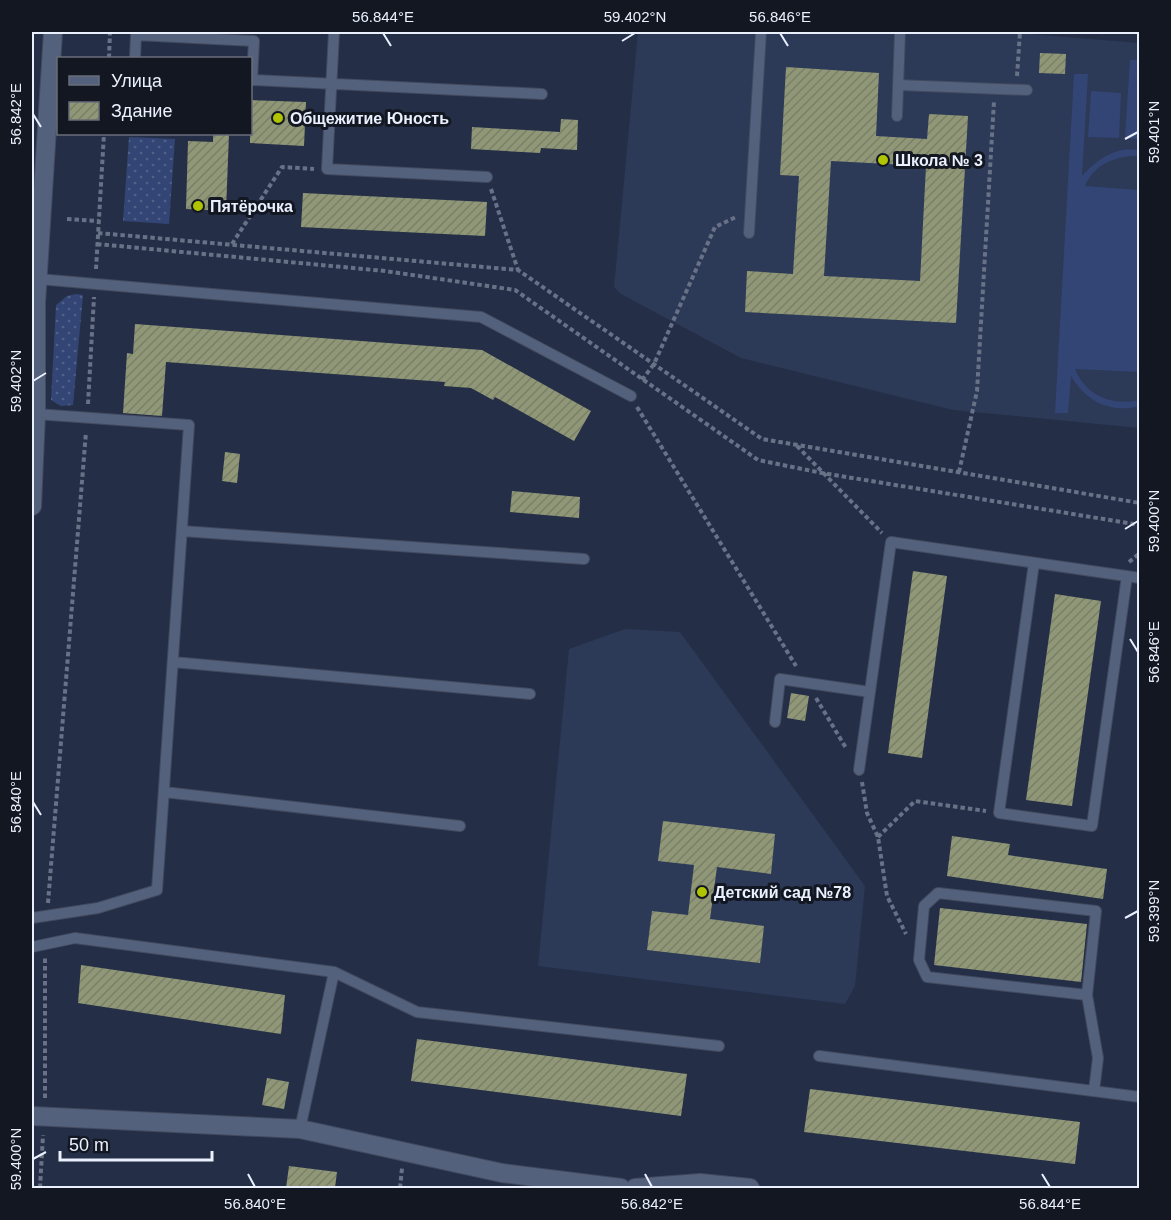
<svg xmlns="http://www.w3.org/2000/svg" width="1171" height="1220" font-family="Helvetica,sans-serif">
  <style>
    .built { fill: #2c3957 }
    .grass { fill: url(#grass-dots) }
    .pitch { fill: #324574 }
    .building { fill: url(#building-hatch); fill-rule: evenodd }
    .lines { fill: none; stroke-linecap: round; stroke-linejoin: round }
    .lane-casing { stroke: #424a5e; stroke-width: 12 }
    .street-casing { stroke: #424a5e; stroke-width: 20 }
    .secondary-casing { stroke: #424a5e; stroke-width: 20 }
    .path { stroke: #687186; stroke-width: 4; stroke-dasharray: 4.5 3; stroke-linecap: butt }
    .lane { stroke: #54617c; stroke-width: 10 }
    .street { stroke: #54617c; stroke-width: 18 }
    .secondary { stroke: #54617c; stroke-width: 18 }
    .ticks { fill: none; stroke: #eaf0fe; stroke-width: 2 }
    .poi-dot { fill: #afc504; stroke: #121722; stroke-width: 2 }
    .labels { text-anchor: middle; stroke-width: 6; stroke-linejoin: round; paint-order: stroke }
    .poi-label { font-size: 16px; font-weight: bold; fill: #eaf0fe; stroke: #121722; text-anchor: start }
    .neatline { fill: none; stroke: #eaf0fe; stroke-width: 2 }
    .ticks-label { font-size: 15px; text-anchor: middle; fill: #eaf0fe }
  </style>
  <defs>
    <pattern id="grass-dots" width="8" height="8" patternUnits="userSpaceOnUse" patternTransform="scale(1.5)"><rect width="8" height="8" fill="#324574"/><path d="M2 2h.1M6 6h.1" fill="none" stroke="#506089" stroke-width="1.8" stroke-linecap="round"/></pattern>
    <pattern id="building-hatch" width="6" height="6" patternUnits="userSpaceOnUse" patternTransform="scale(1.5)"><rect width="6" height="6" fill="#909776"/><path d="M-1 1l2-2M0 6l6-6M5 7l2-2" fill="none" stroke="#7a7f69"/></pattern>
  </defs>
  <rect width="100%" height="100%" fill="#242e47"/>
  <path class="built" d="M638 32H1006L1139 43V428L953 410 741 358 621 294 614 287 615 277Z
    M625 629 680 632 865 886 855 986 845 1004 538 966 569 649Z"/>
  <path class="grass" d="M129 137 175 139 169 224 123 221Z
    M76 294 83 295 73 405 61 406 51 400 56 305 67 296Z"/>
  <path class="pitch" d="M1130 60H1139V139L1125 138Z
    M1074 74H1088L1082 176C1097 160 1115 146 1140 150L1139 156C1117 155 1094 164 1085 186L1139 190V372L1075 369C1086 396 1112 406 1139 400L1140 406C1110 414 1086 401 1071 376L1068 413H1055Z
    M1091 91 1121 93 1119 138 1088 137Z"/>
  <path class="building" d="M1040 53 1066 54 1065 74 1039 73Z
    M786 67 879 73 876 136 927 139 929 114 968 116 956 323 745 312 747 271 793 274 799 176 780 175ZM831 161 926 166 920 281 824 276Z
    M250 100 306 102 304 146 250 143Z
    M561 119 578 120 577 150 541 148 540 153 471 149 472 127 560 132Z
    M213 134H229L226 211 186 209 188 141 213 142Z
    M303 193 487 202 485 236 301 227Z
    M135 324 482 350 591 411 574 441 495 397 493 400 471 388 444 386 445 382 166 362 162 416 123 413 127 353 133 354Z
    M225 452 240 454 237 483 222 481Z
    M512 491 580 497 579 518 510 512Z
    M913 571 947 576 922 758 888 753Z
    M1055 594 1101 601 1072 806 1026 800Z
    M791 693 809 696 805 721 787 718Z
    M663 821 775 834 771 874 717 867 710 919 764 926 760 963 647 950 652 911 688 915 694 865 658 861Z
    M952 836 1010 844 1008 855 1107 869 1103 899 947 876Z
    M940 908 1087 924 1081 982 934 965Z
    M81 965 285 995 281 1034 78 1003Z
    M417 1039 687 1074 681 1116 411 1081Z
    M267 1078 289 1082 284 1109 262 1105Z
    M810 1089 1080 1122 1075 1164 804 1132Z
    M289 1166 337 1172 335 1188H286Z"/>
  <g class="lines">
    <defs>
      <path id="lane" d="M334 32 327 169 487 177
        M135 58 136 35 254 41 252 80 542 94
        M898 85 1027 90
        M897 116 900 32
        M749 233 761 32
        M38 279 481 317 631 396
        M182 531 584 559
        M1034 563 999 813 1092 826 1127 576
        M173 662 530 694
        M775 722 780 679 870 692
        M859 770 891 542 1140 578
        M164 792 460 826
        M938 893 1096 911 1087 995 927 977 919 960 924 906Z
        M32 918 98 908 157 890 189 425 36 414
        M32 947 75 938 334 972 417 1012 719 1046
        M1087 995 1098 1058 1094 1091
        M819 1056 1140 1097
        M300 1129 334 972"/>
      <path id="street" d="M32 1116 300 1129 502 1173 621 1188
        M635 1188 700 1183 750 1188"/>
      <path id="secondary" d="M32 506 36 414V303L53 32"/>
    </defs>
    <use href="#lane" class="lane-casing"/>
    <use href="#street" class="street-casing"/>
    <use href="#secondary" class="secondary-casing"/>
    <path class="path" d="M109 58 110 32
      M1017 76 1020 32
      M491 189 518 270
      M67 219 99 221
      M98 233 518 270 762 439 1140 503
      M97 244 385 271 515 290 758 460 822 473 1140 525
      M232 244 282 167 314 169
      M96 269 104 134
      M642 380 654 364 715 227 736 217
      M88 404 94 297
      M637 407 796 666
      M797 446 882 533
      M959 472 977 391 994 101
      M1129 562 1140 553
      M816 698 846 748
      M862 782 867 813 878 837 887 896 906 934
      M878 837 915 801 986 811
      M48 903 86 432
      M45 1098V958
      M40 1188 43 1135
      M400 1188 402 1168"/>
    <use href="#lane" class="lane"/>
    <use href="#street" class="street"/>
    <use href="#secondary" class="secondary"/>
  </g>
  <path class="ticks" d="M383 33 391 46M780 33 788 46M622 41 635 33M33 114 41 127M1125 139 1138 132M33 381 46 373M1125 529 1138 521M1130 639 1138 652M33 802 41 815M1125 918 1138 911M33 1159 46 1152M248 1174 255 1187M645 1174 652 1187M1042 1174 1050 1187"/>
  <g class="poi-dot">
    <circle cx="278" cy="118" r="6"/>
    <circle cx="883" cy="160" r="6"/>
    <circle cx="198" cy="206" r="6"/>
    <circle cx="702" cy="892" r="6"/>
  </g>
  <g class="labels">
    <g class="poi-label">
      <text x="290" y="124">Общежитие Юность</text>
      <text x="895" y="166">Школа № 3</text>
      <text x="210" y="212">Пятёрочка</text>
      <text x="714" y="898">Детский сад №78</text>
    </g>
  </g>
  <rect width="1171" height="1220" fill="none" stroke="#121722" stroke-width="66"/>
  <rect x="57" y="57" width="195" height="78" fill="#121722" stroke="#686e7a" stroke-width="1.5"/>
  <rect x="69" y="76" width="30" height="9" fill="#54617c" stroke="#686e7a" stroke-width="1.5"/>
  <text x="111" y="87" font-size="18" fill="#eaf0fe">Улица</text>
  <rect x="69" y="102" width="30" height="18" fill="url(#building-hatch)" stroke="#686e7a" stroke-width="1.5"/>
  <text x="111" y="117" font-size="18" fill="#eaf0fe">Здание</text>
  <path d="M60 1151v9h152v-9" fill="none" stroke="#eaf0fe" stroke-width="3"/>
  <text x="69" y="1151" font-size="18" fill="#eaf0fe" stroke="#121722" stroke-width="4.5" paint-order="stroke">50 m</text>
  <rect x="33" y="33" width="1105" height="1154" class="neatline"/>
  <g class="ticks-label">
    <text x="383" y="22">56.844°E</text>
    <text x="635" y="22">59.402°N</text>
    <text x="780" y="22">56.846°E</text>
    <text transform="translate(16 114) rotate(-90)" y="5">56.842°E</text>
    <text transform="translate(1154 132) rotate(-90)" y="5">59.401°N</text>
    <text transform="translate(16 381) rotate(-90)" y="5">59.402°N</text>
    <text transform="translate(1154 521) rotate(-90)" y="5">59.400°N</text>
    <text transform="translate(1154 652) rotate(-90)" y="5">56.846°E</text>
    <text transform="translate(16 802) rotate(-90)" y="5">56.840°E</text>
    <text transform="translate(1154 911) rotate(-90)" y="5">59.399°N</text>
    <text transform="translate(16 1159) rotate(-90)" y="5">59.400°N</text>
    <text x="255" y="1209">56.840°E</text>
    <text x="652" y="1209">56.842°E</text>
    <text x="1050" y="1209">56.844°E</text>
  </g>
</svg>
